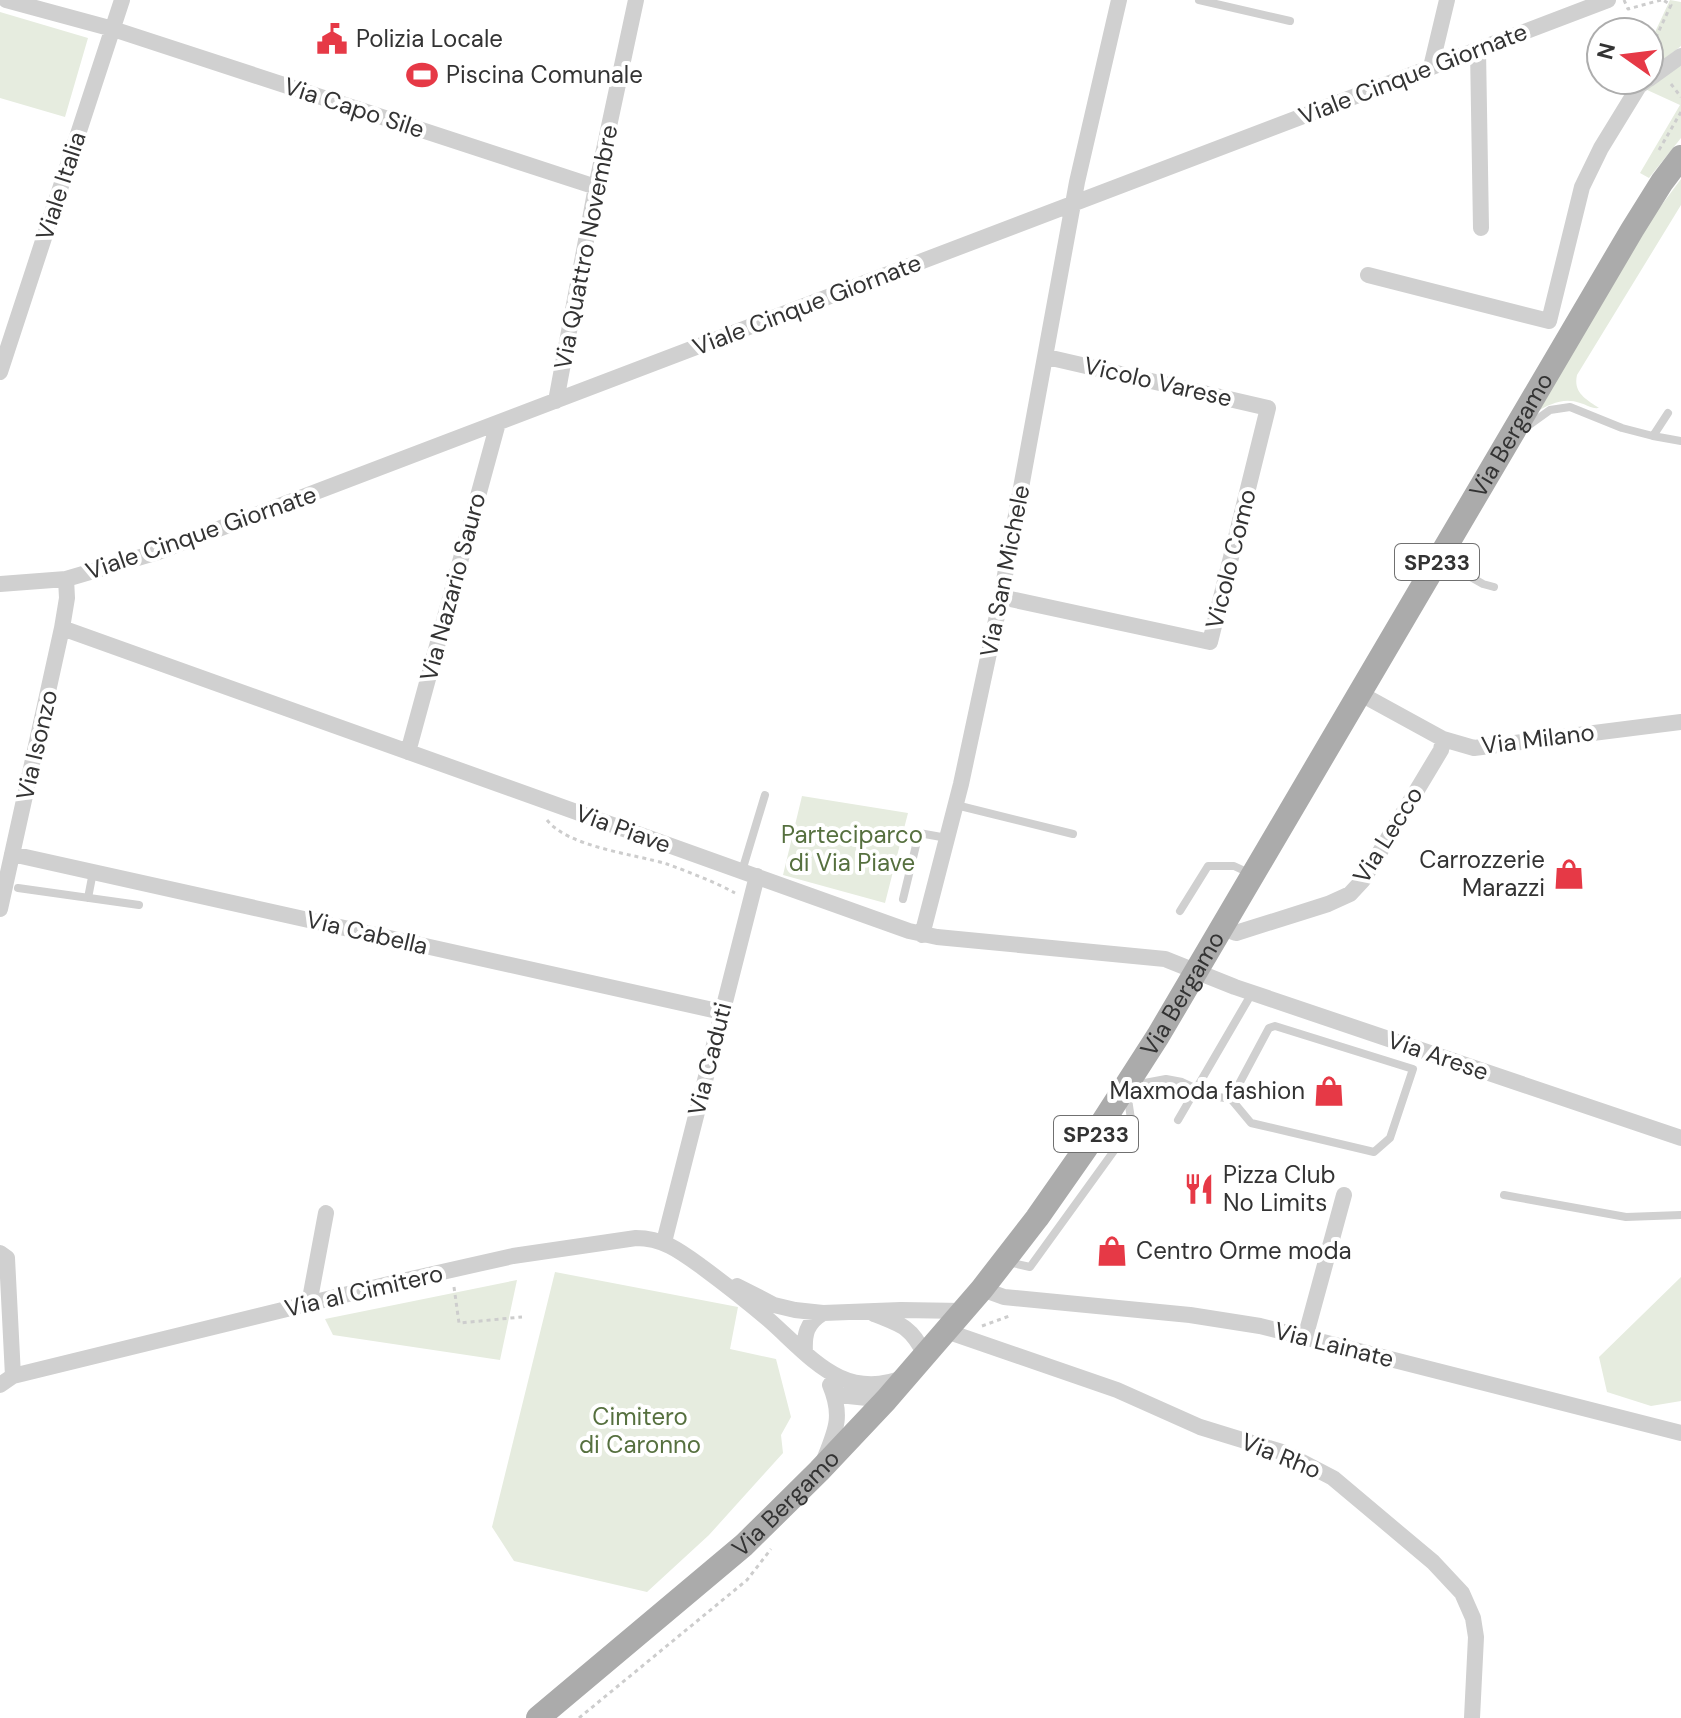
<svg xmlns="http://www.w3.org/2000/svg" width="1681" height="1718" font-family="'DM Sans',sans-serif">
  <style>
    .green { fill: #e6ecdf }
    .lines { fill: none; stroke-linecap: round; stroke-linejoin: round }
    .path { stroke: #cdcdcd; stroke-width: 3; stroke-dasharray: 4 4; stroke-linecap: butt }
    .service { stroke: #d0d0d0; stroke-width: 8 }
    .minor { stroke: #d0d0d0; stroke-width: 16 }
    .primary { stroke: #ababab; stroke-width: 24 }
    .labels { text-anchor: middle; stroke-width: 8; stroke-linejoin: round; paint-order: stroke }
    .shield { fill: #fff; stroke: #707070; stroke-width: 2 }
    .shield-label { font-size: 22px; font-weight: bold; fill: #333 }
    .poi-label { font-size: 24px; fill: #333; stroke: #fff; text-anchor: start }
    .street-label { font-size: 24px; fill: #333; stroke: #fff }
    .park-label { font-size: 24px; fill: #56703f; stroke: #fff }
  </style>
  <rect width="100%" height="100%" fill="#fff"/>
  <path class="green" d="M1670 0 1681 2V46L1649 71V45Z
    M0 12 88 38 65 117 0 98Z
    M1681 65V138L1649 178 1640 173 1680 105 1645 89Z
    M1681 179V205L1577 375C1573 393 1586 399 1599 408 1591 409 1588 405 1580 403 1564 397 1550 404 1536 412L1640 234Z
    M802 796 908 813 885 903 783 875Z
    M555 1272 738 1307 730 1349 776 1359 791 1417 781 1435 783 1453 709 1535 647 1592 514 1561 492 1527Z
    M1681 1277V1401L1651 1406 1607 1392 1599 1357Z
    M517 1280 500 1360 333 1335 325 1319Z"/>
  <g class="lines">
    <path class="path" d="M1624 0 1628 9 1661 0
      M1649 52 1671 5 1663 0
      M1671 84 1681 97
      M1659 150 1681 112
      M547 820C568 847 634 854 667 864 689 872 715 882 735 893
      M454 1287 459 1323 522 1317
      M982 1326 1012 1315
      M579 1718 747 1580 771 1549"/>
    <path class="service" d="M1199 0 1290 21
      M1525 428 1550 410 1570 407 1622 428 1653 436 1668 413
      M1653 436 1681 441
      M1439 559 1483 584 1494 587
      M956 805 1073 834
      M742 871 765 795
      M18 888 139 905
      M88 898 93 872
      M903 899 919 833 947 838
      M1180 911 1208 866H1234L1249 873
      M1134 1085 1166 1079 1182 1082 1212 1096 1231 1099 1251 1123 1374 1152 1390 1138 1413 1069 1275 1026 1269 1028 1231 1099
      M1178 1120 1252 993
      M1504 1195 1626 1217 1681 1215
      M1008 1262 1030 1267 1132 1126 1127 1092"/>
    <path class="minor" d="M6 0 113 29 596 187
      M1478 50 1481 228
      M1431 67 1447 0
      M1649 79 1681 56
      M1368 275 1549 321 1582 187 1601 148 1639 86 1647 80
      M0 372 122 0
      M556 401 596 187 636 0
      M0 584 66 579 158 552 1608 0
      M1001 597 1210 642 1268 408 1047 357
      M62 628 909 931 937 937 1165 959 1235 987 1681 1138
      M1359 693 1443 739 1474 748 1681 722
      M408 752 498 423
      M12 854 722 1012
      M0 909 62 628 67 598 66 579
      M1222 928 1236 933 1328 904 1350 894 1363 880 1441 750 1443 739
      M922 935 961 784 1001 597 1077 182 1119 0
      M664 1242 757 876
      M0 1253 7 1258 13 1376
      M737 1286 774 1305 795 1310 823 1313 901 1310 963 1311
      M982 1289 1004 1297 1190 1315 1260 1326 1681 1433
      M309 1304 326 1213
      M874 1314C903 1325 912 1328 925 1355
      M946 1331 1117 1390 1200 1427 1285 1453 1333 1478 1433 1562 1462 1593 1473 1618 1476 1637 1472 1718
      M1305 1338 1344 1195
      M805 1353C804 1335 806 1323 823 1313
      M0 1385 13 1376 389 1284 513 1256 636 1238C663 1238 680 1251 702 1267 725 1284 748 1302 769 1320 812 1358 843 1402 906 1377
      M832 1387 839 1395 886 1400
      M824 1460C836 1430 843 1416 830 1385"/>
    <path class="primary" id="s1" d="M538 1718 744 1545 819 1471 886 1400 982 1289 1037 1218 1086 1148 1158 1036 1632 230 1662 182 1681 157"/>
  </g>
  <defs>
    <symbol id="civic-bare" viewBox="-9 -9 18 18"><path d="M-.6-6.5H3V-4.5H.6V-3L4-1V1h2V6H-6V1h2V-1L-.6-3ZM-1.2 2.5V6h2.4V2.5Z" fill="#e63946" stroke="#fff" stroke-width="2.5" paint-order="stroke"/></symbol>
    <symbol id="stadium-bare" viewBox="-9 -9 18 18"><path d="M0-5a6.5 5 0 1 0 0 10a6.5 5 0 1 0 0-10ZM-3.5-1.8h7v3.6h-7Z" fill="#e63946" stroke="#fff" stroke-width="2.5" paint-order="stroke"/></symbol>
    <symbol id="shop-bare" viewBox="-9 -9 18 18"><path d="M-5-2.5h2.3a2.7 3.5 0 0 1 5.4 0H5L5.5 6h-11ZM-1.5-2.5h3a1.5 2.3 0 0 0-3 0Z" fill="#e63946" stroke="#fff" stroke-width="2.5" paint-order="stroke"/></symbol>
    <symbol id="restaurant-bare" viewBox="-9 -9 18 18"><path d="M-5-6h1v4h1v-4h1v4h1v-4h1v5L-1.5 .5V6h-2V.5L-5-1ZM5-6V6H3V1.5H1.5Q1.5-4 5-6Z" fill="#e63946" stroke="#fff" stroke-width="2.5" paint-order="stroke"/></symbol>
  </defs>
  <g fill-rule="evenodd">
    <use href="#civic-bare" x="310" y="17" width="44" height="44"/>
    <use href="#stadium-bare" x="400" y="53" width="44" height="44"/>
    <use href="#shop-bare" x="1547" y="852" width="44" height="44"/>
    <use href="#shop-bare" x="1307" y="1069" width="44" height="44"/>
    <use href="#restaurant-bare" x="1177" y="1167" width="44" height="44"/>
    <use href="#shop-bare" x="1090" y="1229" width="44" height="44"/>
  </g>
  <g class="labels">
    <g class="shield">
      <rect x="1395" y="544" width="84" height="36" rx="6"/>
      <rect x="1054" y="1116" width="84" height="36" rx="6"/>
    </g>
    <g class="shield-label">
      <text x="1437" y="570">SP233</text>
      <text x="1096" y="1142">SP233</text>
    </g>
    <g class="poi-label">
      <text x="356" y="47">Polizia Locale</text>
      <text x="446" y="83">Piscina Comunale</text>
      <text x="1545" y="868" text-anchor="end">Carrozzerie<tspan x="1545" dy="28">Marazzi</tspan></text>
      <text x="1305" y="1099" text-anchor="end">Maxmoda fashion</text>
      <text x="1223" y="1183">Pizza Club<tspan x="1223" dy="28">No Limits</tspan></text>
      <text x="1136" y="1259">Centro Orme moda</text>
    </g>
    <g class="street-label">
      <text transform="translate(1413 74) rotate(-21)" y="8">Viale Cinque Giornate</text>
      <text transform="translate(354 108) rotate(18)" y="8">Via Capo Sile</text>
      <text transform="translate(61 186) rotate(-72)" y="8">Viale Italia</text>
      <text transform="translate(586 247) rotate(-79)" y="8">Via Quattro Novembre</text>
      <text transform="translate(807 305) rotate(-21)" y="8">Viale Cinque Giornate</text>
      <text transform="translate(1158 382) rotate(13)" y="8">Vicolo Varese</text>
      <text dy="8" stroke="none"><textPath href="#s1" startOffset="1624">Via Bergamo</textPath></text>
      <text transform="translate(201 533) rotate(-19)" y="8">Viale Cinque Giornate</text>
      <text transform="translate(1231 559) rotate(-76)" y="8">Vicolo Como</text>
      <text transform="translate(1005 571) rotate(-79)" y="8">Via San Michele</text>
      <text transform="translate(453 587) rotate(-75)" y="8">Via Nazario Sauro</text>
      <text transform="translate(1538 739) rotate(-7)" y="8">Via Milano</text>
      <text transform="translate(37 745) rotate(-77)" y="8">Via Isonzo</text>
      <text transform="translate(623 829) rotate(20)" y="8">Via Piave</text>
      <text transform="translate(1388 835) rotate(-58)" y="8">Via Lecco</text>
      <text transform="translate(367 933) rotate(13)" y="8">Via Cabella</text>
      <text dy="8" stroke="none"><textPath href="#s1" startOffset="976">Via Bergamo</textPath></text>
      <text transform="translate(1438 1056) rotate(19)" y="8">Via Arese</text>
      <text transform="translate(710 1059) rotate(-76)" y="8">Via Caduti</text>
      <text transform="translate(364 1291) rotate(-13)" y="8">Via al Cimitero</text>
      <text transform="translate(1334 1345) rotate(14)" y="8">Via Lainate</text>
      <text transform="translate(1281 1456) rotate(22)" y="8">Via Rho</text>
      <text dy="8" stroke="none"><textPath href="#s1" startOffset="328">Via Bergamo</textPath></text>
    </g>
    <g class="park-label">
      <text x="852" y="843">Parteciparco<tspan x="852" dy="28">di Via Piave</tspan></text>
      <text x="640" y="1425">Cimitero<tspan x="640" dy="28">di Caronno</tspan></text>
    </g>
  </g>
  <g transform="translate(1625 56) rotate(284)"><circle r="38" fill="#ffffff" stroke="#adadad" stroke-width="2"/>
  <path d="M0-6L14 30L0 20L-14 30Z" fill="#e63946"/>
  <text y="-12" font-size="22" font-weight="bold" text-anchor="middle" fill="#333333">N</text>
  </g>
</svg>
